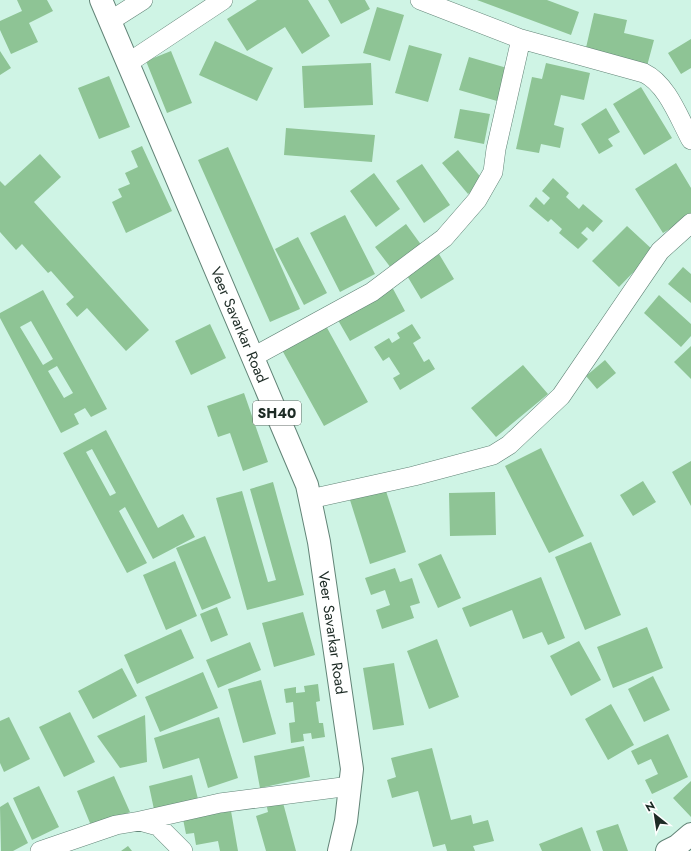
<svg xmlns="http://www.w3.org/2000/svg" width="691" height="851" font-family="Jost,sans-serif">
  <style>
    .building { fill: #8ec495; fill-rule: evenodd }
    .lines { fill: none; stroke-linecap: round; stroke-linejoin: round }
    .minor-casing { stroke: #628477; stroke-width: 20 }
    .major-casing { stroke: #628477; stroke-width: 24 }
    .minor { stroke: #fff; stroke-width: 19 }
    .major { stroke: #fff; stroke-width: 22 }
    .labels { text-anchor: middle; stroke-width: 3; stroke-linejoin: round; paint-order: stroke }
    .shield { fill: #fff; stroke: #616b66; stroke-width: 1 }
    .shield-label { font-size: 14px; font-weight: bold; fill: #1d2b25 }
    .street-label { font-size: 15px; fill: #1d2b25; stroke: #fff }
  </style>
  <rect width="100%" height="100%" fill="#cff4e5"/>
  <path class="building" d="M17 0H47L53 11 29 23 38 42 11 54 0 30V21L22 11Z
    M257 0H308L330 36 302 54 285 27 247 51 227 19Z
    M328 0H365L370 9 341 24Z
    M477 0H547L579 12 571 35Z
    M377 7 404 15 390 61 363 53Z
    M594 13 627 20 624 33 654 40 647 66 585 52Z
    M691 39V68L681 74 668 53Z
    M215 41 273 68 257 101 199 75Z
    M409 45 442 54 428 102 395 93Z
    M0 51 11 68 0 75Z
    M171 51 192 103 167 113 146 61Z
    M469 57 507 68 497 101 459 90Z
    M371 63 373 105 304 108 302 66Z
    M546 63 590 73 584 100 561 95 554 125 564 128 560 148 541 144 539 153 516 149 532 77 542 79Z
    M109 76 130 127 99 139 78 88Z
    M641 87 672 138 644 155 613 104Z
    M606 108 620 132 608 139 613 146 599 154 581 124Z
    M460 109 490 114 484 144 454 138Z
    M286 128 375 135 372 162 284 155Z
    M142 146 172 211 126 233 112 202 122 197 118 189 130 184 125 173 138 167 131 151Z
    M228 147 300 309 270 322 198 160Z
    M458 150 484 181 468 194 442 163Z
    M40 154 61 177 34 202 149 330 126 351 87 308 77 317 66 304 74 297 51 271 48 273 22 244 16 250 0 232V181L5 186Z
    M676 163 691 188V216L663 233 635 189Z
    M422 164 450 205 424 223 396 181Z
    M374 173 400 209 376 227 350 191Z
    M553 178 569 193 566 197 579 209 583 204 603 221 593 232 587 227 581 233 588 239 578 249 559 233 562 229 551 219 548 222 529 206 536 197 544 205 550 198 542 191Z
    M345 215 375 274 340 292 310 233Z
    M406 224 422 246 391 268 375 247Z
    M627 226 654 251 619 287 592 261Z
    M298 237 327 293 304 305 275 249Z
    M439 254 454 279 421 299 406 274Z
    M683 267 691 274V303L668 284Z
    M391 285 405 311 350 341 335 315Z
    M43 290 107 409 91 417 85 408 74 414 79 424 61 433 0 318V313ZM31 321 53 359 43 365 20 327ZM57 366 73 393 64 398 48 371Z
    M659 295 691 324V336L681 347 644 313Z
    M210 324 226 358 191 375 175 341Z
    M412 324 421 338 413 343 424 362 429 359 435 369 400 390 393 378 400 374 389 357 383 361 374 347 389 338 392 343 400 338 397 333Z
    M326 326 368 402 324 426 282 350Z
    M691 346V379L674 362Z
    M605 360 616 373 597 389 586 376Z
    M523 365 548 394 496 437 471 408Z
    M244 393 268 462 243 471 230 433 218 437 207 406Z
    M106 430 158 528 183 514 195 537 153 559 125 507 119 511 147 563 127 573 63 453ZM92 449 116 493 110 496 86 452Z
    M541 448 584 536 549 553 505 466Z
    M691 461V506L672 472Z
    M643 481 656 502 633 516 620 495Z
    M273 482 304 595 247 610 216 498 242 491 268 582 276 580 250 489Z
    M385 488 406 552 370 564 350 500Z
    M495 492 496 535 450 536 449 493Z
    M205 536 231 598 202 610 176 548Z
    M591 542 621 615 585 630 555 557Z
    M441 554 461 598 438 608 418 564Z
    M175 561 197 616 166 630 143 575Z
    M395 568 400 582 412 578 420 603 410 606 414 618 382 629 376 610 390 605 385 590 371 595 365 578Z
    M541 577 565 638 548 645 542 632 523 639 512 610 470 627 462 608Z
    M217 607 228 635 211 642 200 614Z
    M303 612 315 655 274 667 262 623Z
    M647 627 663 668 613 688 597 647Z
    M181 629 194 658 137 684 124 655Z
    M437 639 459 697 429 709 407 651Z
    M579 641 601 680 571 696 550 656Z
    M250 642 261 670 218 688 206 660Z
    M394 663 404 725 373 730 363 668Z
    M122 668 137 696 93 719 78 691Z
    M203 672 218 708 160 732 145 697Z
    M653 676 670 710 644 722 628 689Z
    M261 680 276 734 243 743 228 689Z
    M318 684 320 701 316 702 319 723H323L325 737 312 739 311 733 303 734 304 741 291 743 289 723 295 722 293 702 286 703 284 689 296 687V693L305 692 304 686Z
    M611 704 634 745 608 760 585 719Z
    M70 712 95 762 64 777 39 727Z
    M145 715 147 762 120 768 97 736Z
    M9 717 30 759 4 772 0 763V721Z
    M219 717 238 778 208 788 199 758 163 769 154 738Z
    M668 734 688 777 652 794 645 780 658 774 651 759 638 765 631 751Z
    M304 746 310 777 260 788 254 756Z
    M432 748 451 820 471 815 473 824 488 820 494 841 473 846 475 851H447L445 844 433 847 418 791 392 798 387 780 396 777 391 758Z
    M192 775 199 803 155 814 149 786Z
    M114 776 130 812 92 828 77 791Z
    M691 781V817L673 798Z
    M39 786 59 827 32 840 13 798Z
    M282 799 296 851H266L256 816 268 812 266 803Z
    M8 802 28 843 13 851H1L0 807Z
    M231 811 238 851H220L218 841 196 845 194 833 186 834 183 819Z
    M618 824 628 851H603L596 831Z
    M582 827 591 851H542L539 844Z
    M128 846 132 851H121Z"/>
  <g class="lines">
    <defs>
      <path id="minor" d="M420 0 521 39 644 73C667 84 679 118 691 140
        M110 21 143 0
        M128 63 223 0
        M253 357 372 292 444 238 477 200 493 172 496 149 521 39
        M310 499 414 476 493 455 509 445 561 396 660 251 691 223
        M140 821 220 803 350 786
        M40 851 116 825 140 821 158 826 183 851"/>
      <g id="major">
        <path id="s1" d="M101 0 307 485 319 542 352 769 346 821 339 851"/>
        <path d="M667 851 677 846 691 834"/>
      </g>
    </defs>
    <use href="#minor" class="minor-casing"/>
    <use href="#major" class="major-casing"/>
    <use href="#minor" class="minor"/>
    <use href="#major" class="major"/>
  </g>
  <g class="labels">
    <rect class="shield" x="253" y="401" width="48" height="24" rx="3"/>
    <g class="shield-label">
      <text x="277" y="418">SH40</text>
    </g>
    <g class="street-label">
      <text dy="5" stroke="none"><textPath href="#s1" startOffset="353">Veer Savarkar Road</textPath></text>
      <text dy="5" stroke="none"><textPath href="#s1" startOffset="677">Veer Savarkar Road</textPath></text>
    </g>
  </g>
  <g transform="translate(655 815) rotate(330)" stroke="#ffffff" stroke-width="3" paint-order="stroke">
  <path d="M0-3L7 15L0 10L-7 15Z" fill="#1d2b25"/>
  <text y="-6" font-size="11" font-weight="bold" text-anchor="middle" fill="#1d2b25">N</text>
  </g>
</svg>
